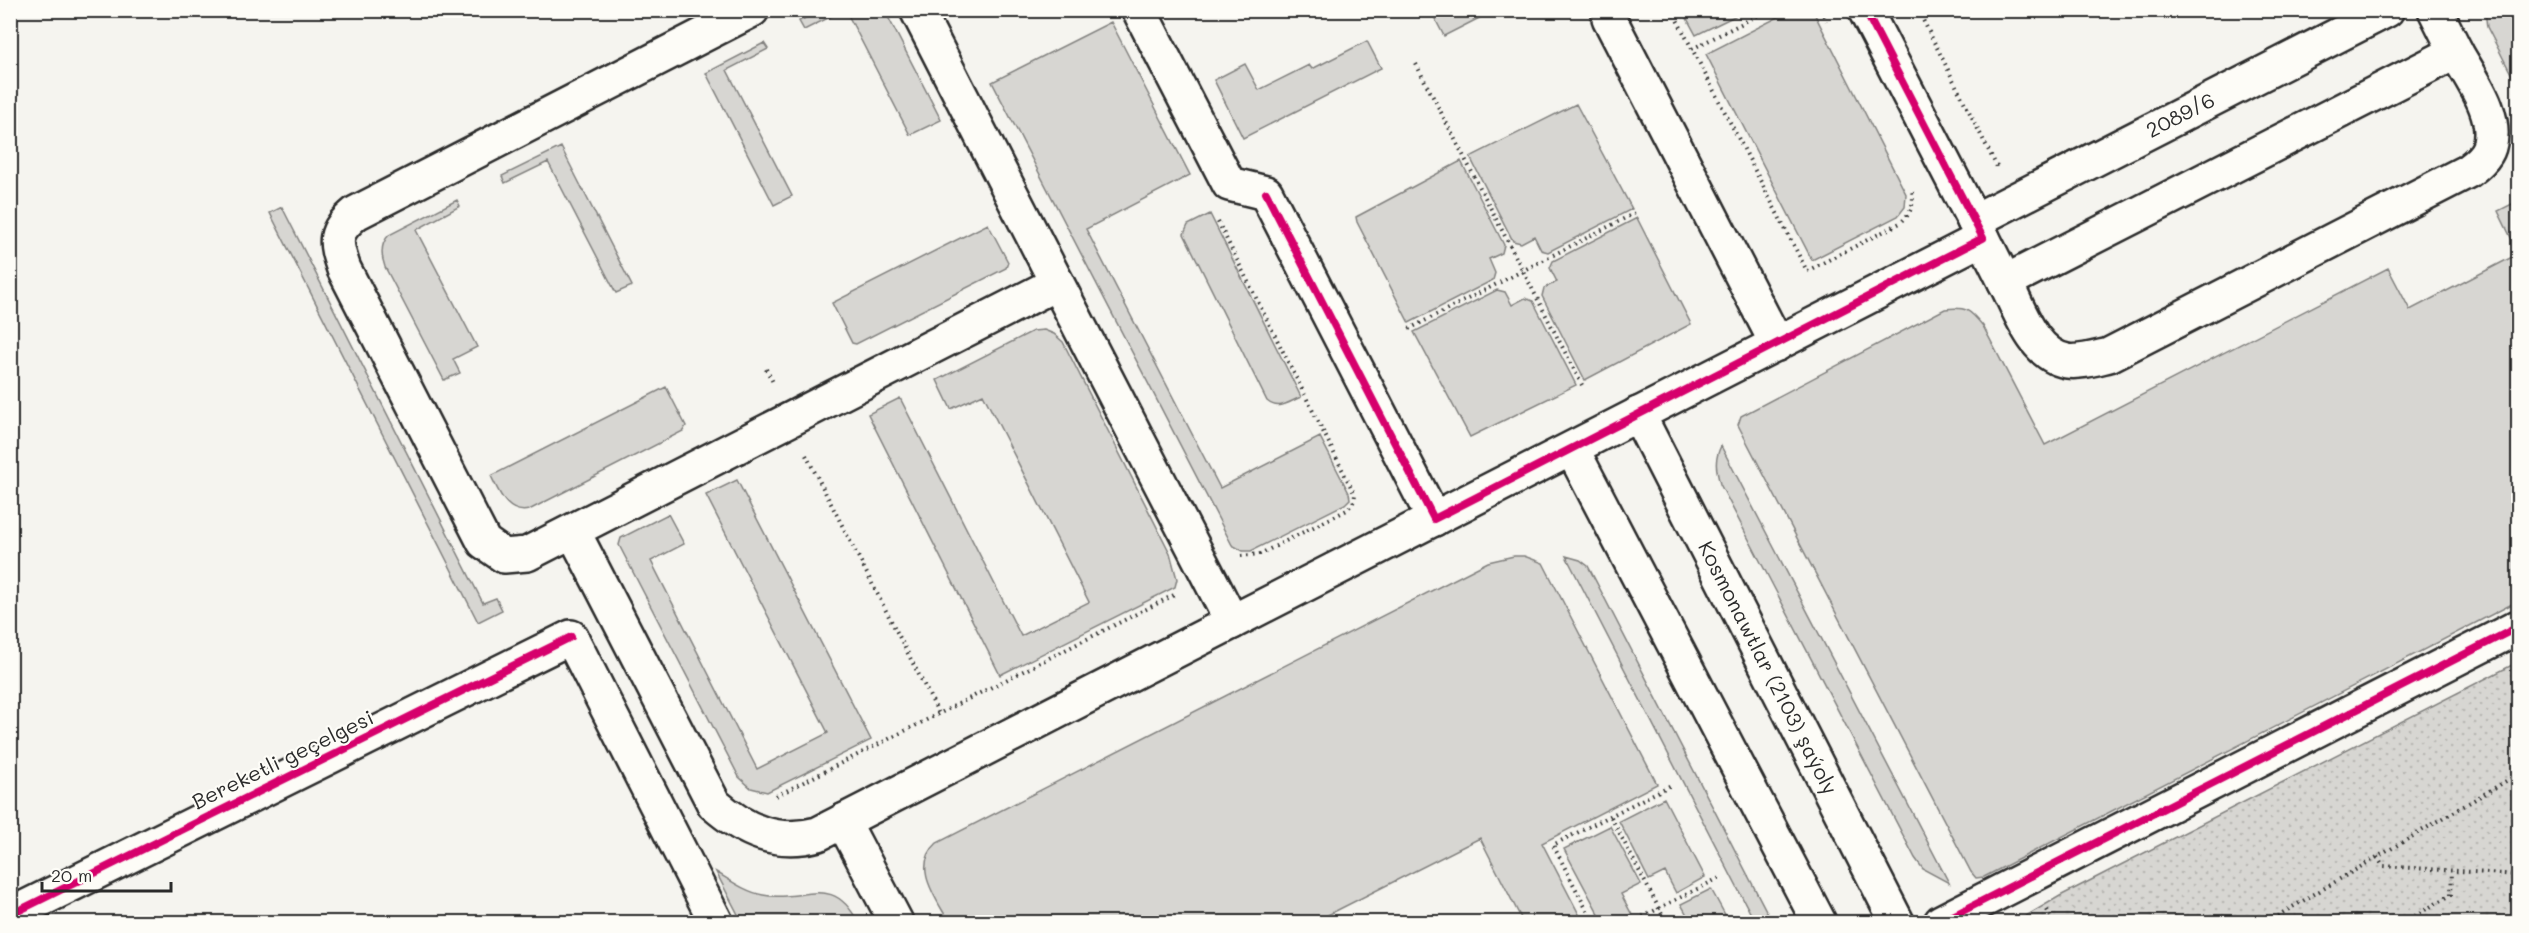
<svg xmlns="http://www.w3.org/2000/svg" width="2529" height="933" font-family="Mali,sans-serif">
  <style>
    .grass { fill: #d7d6d2; stroke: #81807e; stroke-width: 1.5 }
    .park { fill: url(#park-dots); stroke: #81807e; stroke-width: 1.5 }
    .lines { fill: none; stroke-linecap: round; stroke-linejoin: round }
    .minor-casing { stroke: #2b2b2b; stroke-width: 38 }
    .path { stroke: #2b2b2b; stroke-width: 4; stroke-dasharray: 1.5 4.5; stroke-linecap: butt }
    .minor { stroke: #fdfcf7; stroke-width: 33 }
    .cycleway-casing { stroke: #fdfcf7; stroke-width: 11 }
    .cycleway { stroke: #d6006c; stroke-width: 8 }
    .labels { text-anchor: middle; stroke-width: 4.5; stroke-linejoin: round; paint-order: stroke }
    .street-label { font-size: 21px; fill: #2b2b2b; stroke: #fdfcf7 }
  </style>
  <defs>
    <pattern id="park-dots" width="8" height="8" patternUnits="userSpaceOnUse" patternTransform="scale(1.5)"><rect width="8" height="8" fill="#d7d6d2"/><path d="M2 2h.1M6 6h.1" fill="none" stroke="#b9b8b4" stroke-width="1.8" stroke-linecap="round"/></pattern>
  </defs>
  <rect width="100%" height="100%" fill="#f5f4ef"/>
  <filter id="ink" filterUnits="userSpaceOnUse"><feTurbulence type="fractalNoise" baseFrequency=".0167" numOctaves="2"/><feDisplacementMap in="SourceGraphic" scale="12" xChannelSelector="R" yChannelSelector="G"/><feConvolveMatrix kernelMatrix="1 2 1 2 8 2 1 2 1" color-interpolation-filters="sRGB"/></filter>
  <g filter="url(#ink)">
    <path class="grass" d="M1792 10 1813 11 1906 194 1905 207 1898 216 1812 260 1706 54Z
      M820 11H842L804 30 799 21Z
      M846 11H885L941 120 910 135Z
      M1431 11H1493L1444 36Z
      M1683 11H1745L1696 35Z
      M2485 11H2518V87L2487 27Z
      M1111 22 1190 175 1086 229 1220 488 1320 437 1349 493 1350 499 1345 504 1251 551H1243L1232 545 992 82Z
      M1367 41 1381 68 1243 138 1214 80 1245 64 1259 90 1309 65 1312 69Z
      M764 43 768 49 727 70 792 196 774 205 706 73Z
      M1576 104 1632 209 1548 252 1541 250 1534 236 1521 243 1513 241 1470 157Z
      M561 147 632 286 616 293 548 162 505 183 502 176Z
      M1461 161 1504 245 1502 253 1489 259 1495 273 1493 280 1409 323 1357 222 1356 217Z
      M457 200 460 206 416 230 477 347 453 359 460 373 444 380 385 267C381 256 380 244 389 235Z
      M2518 201V252L2498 211Z
      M282 207 483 603 496 598 502 610 478 622 270 213Z
      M1210 214 1301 397C1288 402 1279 411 1267 401L1184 234 1188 225Z
      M1637 218 1691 324 1585 380 1542 296 1544 288 1557 282 1550 268 1553 261Z
      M988 224 1008 262 1006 268 856 344 852 343 832 303Z
      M2518 254V601L1984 877 1976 878 1971 872 1738 425 1741 416 1945 309C1966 306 1970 310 1983 326L2045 445 2388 268 2410 310Z
      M1497 290 1505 292 1512 305 1525 298 1533 301 1576 385 1470 437 1414 332Z
      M1044 330 1054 334 1063 342 1170 553 1177 579 1175 587 1000 675 868 414 900 398 1021 636 1089 602 983 394 951 409 937 380 1033 331Z
      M666 387 686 426 683 431 529 510C507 515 499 492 491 476Z
      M1721 446 1949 883 1923 869 1915 858 1720 484C1716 469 1714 460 1721 446Z
      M737 480 871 740 767 792 751 788 739 777 619 545 621 538 668 514 684 544 651 561 757 769 828 733 706 495Z
      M1514 556H1524L1543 563 1657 784 1542 843 1583 922H1523L1480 838 1314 922H949C936 898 911 867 937 843L1488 562Z
      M1566 556 1580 560 1588 566 1772 922H1755Z
      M1664 798 1705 877 1676 893 1665 872 1649 880 1619 821Z
      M1610 826 1641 884 1621 894 1632 915 1617 922H1603L1564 849Z
      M716 872C731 881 746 892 763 895 804 903 832 872 858 922H742Z
      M1711 889 1729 922H1691L1681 904Z"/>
    <path class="park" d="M2518 662V922H2016L2060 896Z"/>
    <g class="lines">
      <defs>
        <g id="minor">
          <path d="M917 10 1057 283"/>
          <path d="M1139 10 1229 184 1266 193 1434 519"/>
          <path d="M1610 10 1609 18 1777 344"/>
          <path id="s1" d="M1974 221 2387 10"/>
          <path d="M1983 238 2005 282 2456 52 2435 10"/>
          <path d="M2005 282C2020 310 2033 355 2067 361 2080 363 2096 358 2109 355L2468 171C2476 165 2486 157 2489 147 2499 115 2471 79 2456 52"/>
          <path id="s2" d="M1638 414 1897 922"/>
          <path d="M1572 449 1819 922"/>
          <path d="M573 531 714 804C745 831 776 845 818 834L1232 622 1057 283 527 554 504 556 484 542 344 269C334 241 333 232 356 213L752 10"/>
          <path d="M1232 622 1983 238 1865 10"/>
          <path d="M843 821 896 922"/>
          <path d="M10 915 571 637 716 922"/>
          <path d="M1941 922 2518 627"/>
        </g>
      </defs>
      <use href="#minor" class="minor-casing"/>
      <path class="path" d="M1672 10 1807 271 1900 223C1910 215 1915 204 1912 191
        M1821 10 1826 21
        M1918 10 1997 167
        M1692 49 1768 10
        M1416 64 1582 385
        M1218 222 1355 495 1354 501 1347 510 1260 554 1241 556
        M1409 329 1637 212
        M766 369 774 384
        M806 455 939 714
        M776 796 1174 595
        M1611 817 1666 922
        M2377 857 2383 866 2518 875
        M2047 910 2054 922
        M1593 922 1553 845 1671 785
        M1632 922 1719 878
        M2267 922 2518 774
        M2404 922 2451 895 2452 871"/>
      <use href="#minor" class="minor"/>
      <defs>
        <path id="cycleway" d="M1266 193 1434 519 1983 238 1865 10
          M10 915 571 637
          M1941 922 2518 627"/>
      </defs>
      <use href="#cycleway" class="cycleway-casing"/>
      <use href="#cycleway" class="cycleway"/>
    </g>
  </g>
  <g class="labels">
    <g class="street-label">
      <text dy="7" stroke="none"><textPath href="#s1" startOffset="232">2089/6</textPath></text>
      <text dy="7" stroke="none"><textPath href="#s2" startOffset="285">Kosmonawtlar (2103) şaýoly</textPath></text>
      <text transform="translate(283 760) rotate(-26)" y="7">Bereketli geçelgesi</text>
    </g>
  </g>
  <rect width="2529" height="933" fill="none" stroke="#fdfcf7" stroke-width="36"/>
  <rect x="18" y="18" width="2493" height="897" fill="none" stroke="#2b2b2b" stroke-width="2" filter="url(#ink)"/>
  <path d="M42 882v9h129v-9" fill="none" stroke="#2b2b2b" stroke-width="3"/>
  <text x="51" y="882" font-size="18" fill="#2b2b2b" stroke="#fdfcf7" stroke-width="4.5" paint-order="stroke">20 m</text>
</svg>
